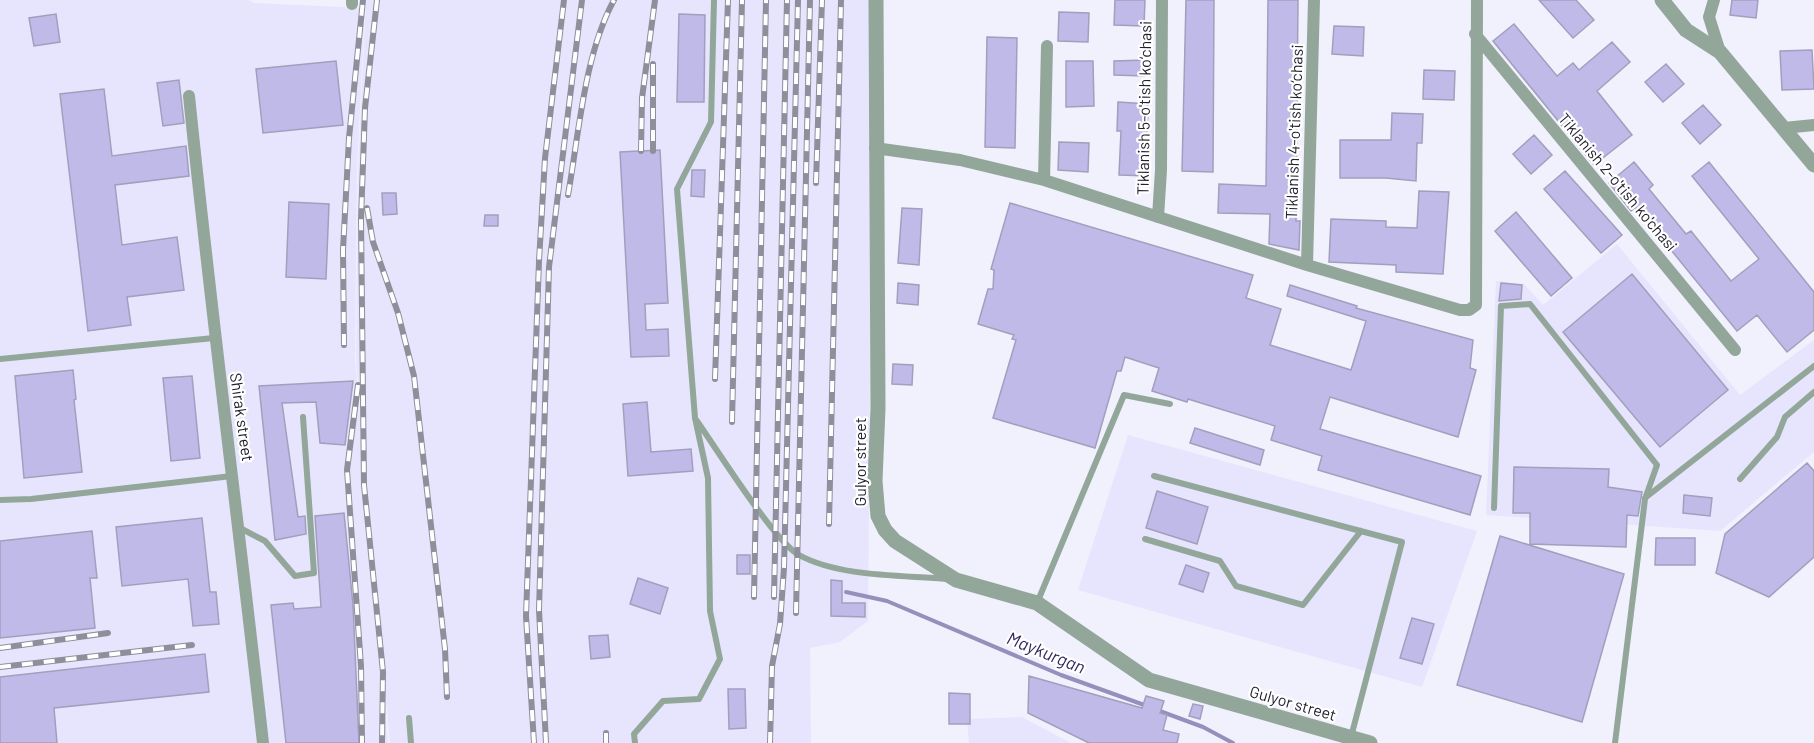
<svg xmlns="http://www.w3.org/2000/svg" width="1814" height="743" font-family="Barlow,sans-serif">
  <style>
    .built { fill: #e7e5fd }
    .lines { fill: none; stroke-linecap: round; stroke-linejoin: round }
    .stream { stroke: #958fbb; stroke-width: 4 }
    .building { fill: #c0bae8; stroke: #a29ebe; stroke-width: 1.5 }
    .service { stroke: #92a69a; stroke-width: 6 }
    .minor { stroke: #92a69a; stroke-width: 12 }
    .tertiary { stroke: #92a69a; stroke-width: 15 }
    .rail-casing { stroke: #8f8e9b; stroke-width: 6 }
    .rail { stroke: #fff; stroke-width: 4; stroke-dasharray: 11; stroke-linecap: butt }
    .labels { text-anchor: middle; stroke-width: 4.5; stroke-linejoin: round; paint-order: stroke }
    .street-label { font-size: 16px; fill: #23212e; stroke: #fff }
    .water-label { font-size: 18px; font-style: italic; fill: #352860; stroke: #fff }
  </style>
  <rect width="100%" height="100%" fill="#f1f0fd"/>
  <path class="built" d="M0 0H249L254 3 365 8 357 169 355 358 388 743H0Z
    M366 0H873L868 621 840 642 810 648 811 743H390L356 358 358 170Z
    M1617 244 1740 395 1814 340V452L1720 531 1486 515 1496 281 1524 284 1543 305Z
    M1128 435 1477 531 1422 687 1078 590Z
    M1022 717 1071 743H969L967 719Z"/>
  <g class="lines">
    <path class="stream" d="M846 592 887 601 1061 675 1147 706
      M1157 710 1203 727 1233 743"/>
  </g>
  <path class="building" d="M1115 0H1145L1144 26 1114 25Z
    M1186 0H1214L1213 172 1182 171Z
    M1268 0H1298L1296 221H1300L1299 250 1269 244 1270 214 1218 213 1219 184 1266 186Z
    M1539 0H1576L1594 20 1573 38Z
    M1732 0H1758L1756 18 1730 15Z
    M1059 12 1089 13 1088 42 1058 41Z
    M56 14 60 42 34 46 29 18Z
    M679 14 705 15 704 102H677Z
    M1514 24 1557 76 1573 63 1579 70 1612 42 1630 62 1597 91 1632 135 1594 165 1493 41Z
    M1334 26 1364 27 1363 56 1332 54Z
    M987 37 1017 38 1015 148 985 147Z
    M1812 50 1814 89 1782 90 1780 51Z
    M1145 60 1144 76 1114 75V61Z
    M336 61 343 125 263 133 256 69Z
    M1066 61H1093L1094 106 1066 107Z
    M1666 64 1684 84 1663 102 1645 82Z
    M1424 70 1455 71 1454 100 1423 99Z
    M179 80 184 123 163 126 157 83Z
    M104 89 112 156 186 146 189 176 115 185 122 245 177 237 184 290 127 297 131 325 88 331 60 94Z
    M1118 102 1148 104 1147 147H1150L1149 176 1119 175 1121 131H1117Z
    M1703 105 1721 125 1700 144 1682 123Z
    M1392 113 1423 114 1422 143H1417L1416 181 1386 178H1340V140H1391Z
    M1534 135 1552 155 1531 174 1513 154Z
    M1059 142 1089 143 1088 172 1058 170Z
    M660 150 668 303 645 304 646 330 668 329 669 356 631 357 620 152Z
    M1634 162 1653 185 1649 189 1686 234 1691 231 1731 281 1759 259 1692 176 1709 162 1814 292V330L1787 352 1757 315 1737 331 1636 207 1631 211 1609 183Z
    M692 170H705L704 197 691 196Z
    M1565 171 1622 235 1601 253 1544 189Z
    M1419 191 1449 192 1443 274 1396 272V265L1329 262 1331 219 1386 221V227L1417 228Z
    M382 193H396L397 214 383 215Z
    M289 202 329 204 326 279 286 277Z
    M1010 203 1253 275 1246 298 1281 309 1270 345 1351 370 1366 321 1287 296 1290 285 1357 306 1356 308 1473 340 1470 368 1476 370 1458 437 1330 397 1320 429 1481 476 1470 515 1318 470 1322 456 1271 440 1275 426 1188 399 1187 402 1152 391 1159 368 1125 357 1121 371H1117L1095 448 993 418 1016 340 1012 339 1014 335 978 324 988 289H993L994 270 991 269Z
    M902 208 922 209 919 265 898 263Z
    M1516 212 1572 278 1551 296 1495 231Z
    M485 215H498V226H484Z
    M1632 274 1728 390 1660 447 1563 332Z
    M898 283 919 285 918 305 897 303Z
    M1501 283 1522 285 1521 299 1499 301Z
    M893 364 913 365 912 385 892 384Z
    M73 370 76 399 74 400 82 472 24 478 15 376Z
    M192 376 200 458 171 461 163 378Z
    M353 381 345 445 320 443 316 402 282 403 298 517 305 516 306 534 275 540 259 386Z
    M647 402 651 452 691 449 693 471 628 476 623 404Z
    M1195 428 1264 450 1260 465 1190 443Z
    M1807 463 1814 471V557L1769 597 1716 573 1725 534Z
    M1514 467 1609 469 1608 487 1642 492 1638 516 1627 515 1626 547 1530 544V513H1513Z
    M1157 491 1208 507 1197 544 1146 528Z
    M1684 495 1712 498 1710 516 1683 513Z
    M344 513 353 605 359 743H286L271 605 293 603 294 609 321 607 315 516Z
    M202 518 210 592H216L219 624 193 626 188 579 122 586 116 527Z
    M92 531 97 578H90L95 628 0 638V541Z
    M1500 536 1624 574 1582 722 1457 685Z
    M1656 538H1695V565H1655Z
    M737 555H750V574H737Z
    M1186 565 1209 573 1203 592 1179 584Z
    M638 578 668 588 660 614 630 604Z
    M831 580 842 581V603H865V617L831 616Z
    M1412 618 1434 624 1422 664 1400 658Z
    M608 635 610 657 591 659 589 636Z
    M205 654 209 692 54 708 57 743H0V677Z
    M1029 676 1142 708 1146 696 1164 701 1160 713 1167 715 1163 730 1179 734 1177 743H1089L1028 713Z
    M728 689H745L746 728 729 729Z
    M949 693 970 694V724H949Z
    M1193 704 1203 706 1200 719 1189 716Z"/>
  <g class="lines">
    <path class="service" d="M0 359 214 338
      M697 421C716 448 774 541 799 555 839 577 901 575 947 579
      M1154 476 1402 542 1351 737
      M1740 479 1777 437 1785 417 1814 392
      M1645 498 1814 366
      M0 500 31 499 232 476
      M1494 508 1501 306 1530 304 1657 465 1645 499 1615 743
      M240 528 265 541 295 576 314 573 303 417
      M1145 539 1220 561 1236 586 1303 605 1361 531
      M1037 603 1124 395 1170 404
      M409 718 411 743
      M635 743 634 734 663 701 699 699 720 659 710 611 708 478 695 418 677 189 711 122 714 0"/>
    <path class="minor" d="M352 0V4
      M1714 0 1709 17 1720 52
      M1475 34 1735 350
      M189 96C211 312 239 527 263 743
      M1784 128 1814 125
      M875 148 960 160 1044 180 1307 265 1460 310H1469L1476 305 1477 0
      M1044 180 1047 46
      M1158 217 1161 170 1162 0
      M1307 265 1314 0"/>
    <path class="tertiary" d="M876 0 878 408 875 481 878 516 885 530 895 541 956 580 1037 603 1149 680 1370 743
      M1662 0 1686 30 1720 52 1814 165"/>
    <defs>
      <path id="rail" d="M377 0 365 108 361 219 364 485 383 672 382 743
        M653 64V151
        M641 151 642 98 655 0
        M816 183 822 0
        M568 195C579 134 584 55 614 0
        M367 208 373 242 398 313 414 376 445 649 447 697
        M344 345 343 250 349 138 363 0
        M715 379 728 0
        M358 385 347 470 361 666 362 743
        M732 422 742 0
        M829 524 841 0
        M754 597 766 0
        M774 597 787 0
        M796 613 810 0
        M0 648 108 633
        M0 667 192 645
        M606 733V743
        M534 743 526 616 539 261 545 158 564 0
        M546 743 539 610 549 267 582 0
        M770 743 772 666 780 624 784 568 798 0"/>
    </defs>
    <use href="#rail" class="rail-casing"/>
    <use href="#rail" class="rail"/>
  </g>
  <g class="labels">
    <g class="street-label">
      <text transform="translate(1144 108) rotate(-89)" y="6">Tiklanish 5-o'tish ko‘chasi</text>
      <text transform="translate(1294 132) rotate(-88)" y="6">Tiklanish 4-o'tish ko‘chasi</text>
      <text transform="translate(1618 182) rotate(50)" y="6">Tiklanish 2-o'tish ko'chasi</text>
      <text transform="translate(242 417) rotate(82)" y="6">Shirak street</text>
      <text transform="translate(860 462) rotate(-90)" y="6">Gulyor street</text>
      <text transform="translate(1293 703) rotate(16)" y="6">Gulyor street</text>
    </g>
    <g class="water-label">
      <text transform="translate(1046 653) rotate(22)" y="6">Maykurgan</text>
    </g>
  </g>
</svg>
